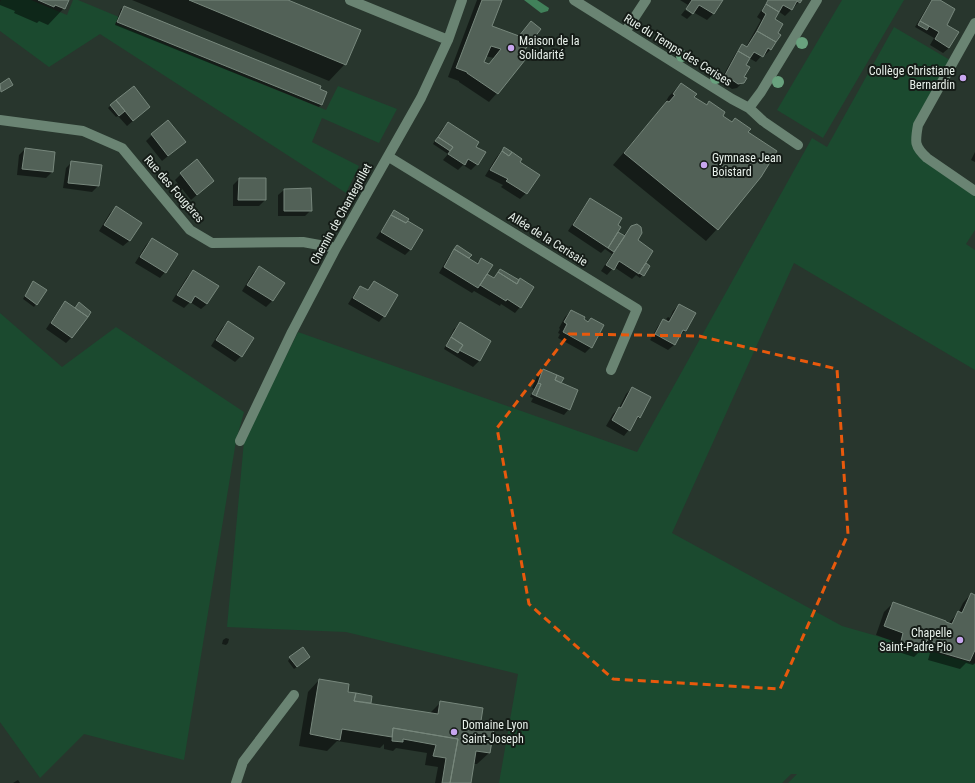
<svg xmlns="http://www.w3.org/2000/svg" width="975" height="783" font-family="'Roboto Condensed',sans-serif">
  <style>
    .green { fill: #1b4a2f }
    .water { fill: #41815a }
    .shadow { fill: #0007; fill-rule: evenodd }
    .building { fill: #526157; stroke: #77877c; fill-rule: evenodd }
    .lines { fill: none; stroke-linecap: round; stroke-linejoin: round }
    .minor { stroke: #6a8473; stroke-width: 10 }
    .tree { fill: #69a27e }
    .marked { fill: none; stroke: #e8590c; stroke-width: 3; stroke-dasharray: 8 5; stroke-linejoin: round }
    .poi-dot { fill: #c8a6ef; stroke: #151c17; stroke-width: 1.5 }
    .labels { text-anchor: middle; stroke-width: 4; stroke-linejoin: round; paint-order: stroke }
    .poi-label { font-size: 12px; fill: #e7f0ea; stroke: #151c17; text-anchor: start }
    .street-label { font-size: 12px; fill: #e7f0ea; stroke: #151c17 }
  </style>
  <rect width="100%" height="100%" fill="#28362d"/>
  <path class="green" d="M1 0H31L67 15 73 0H78L119 17 115 24 326 110 338 86 397 109 379 143 322 118 312 142 359 166 346 193 100 34 49 67 0 31V2Z
    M842 0H904L823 138 777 110Z
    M894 27 950 60 913 144 918 156 975 193V230L966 244 975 250V370L794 263 672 533 842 626 975 664V783H788L797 774H791L782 783H499L518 674 346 632 227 627 244 441 298 332 637 452 812 138 827 147Z
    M0 313 62 367 116 327 244 412 236 441 184 760 84 734 40 778 0 722Z"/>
  <path class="water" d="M524 0H537L549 8 548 11 541 13Z"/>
  <path class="shadow" d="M0 0H68L64 8 48 25 39 21 37 23 14 13 15 11 0 5Z
    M132 0H285L345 64 329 81Z
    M477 0H501L491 27 518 37 531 22 518 56 497 93 489 102 459 82V81L448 77ZM485 56 494 58 488 65 483 62Z
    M680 0H722L713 14 707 20 686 8 688 5Z
    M768 0H801L785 16 778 11 774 19 771 49 765 55 763 54 756 62 749 58 745 66 743 77V82L737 88 732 89 720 81 737 51 743 45 746 47 761 20 757 17Z
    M932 0H938L945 25 949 48 943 53 930 45 934 38 915 27 929 4Z
    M124 7 326 93 321 105 319 107 115 25 121 9Z
    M685 10 692 14 687 19 681 15Z
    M681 84 693 98 706 106 709 102 721 116 747 133 717 229 706 241 613 165 663 106 669 96Z
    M111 105 149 107 127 126 118 116 116 117 108 108Z
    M448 123 475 147 477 164 471 170 463 165 458 170 443 160 448 154 433 144 442 129Z
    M152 135 179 147 162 161 146 141Z
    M504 148 518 162 538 175 526 193 520 199 501 187 503 185 485 176 496 158Z
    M25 149 54 153 52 172 46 178 17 175 19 155Z
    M975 152V162L971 160Z
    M72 162 98 186 92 192 63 188 66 168Z
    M181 174 207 186 191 200 175 180Z
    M239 179 265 200 259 206H233V185Z
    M284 190 311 210 305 216H278V195Z
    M590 200 616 225 615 236 618 233 623 236 631 227 636 241 642 267 649 266 640 278 636 275 632 279 614 267 607 275 601 271 612 254 605 249 601 253 568 231 585 205Z
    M116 208 141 223 129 241 123 246 99 231 110 213Z
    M389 219 406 221 422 230 411 249 405 255 376 238Z
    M152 239 165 272 160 278 135 263 146 245Z
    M457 247 470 255 467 258 476 264 481 259 486 274 493 279 500 270 520 307 515 313 501 304 500 306 474 291 472 293 439 273 449 256Z
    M259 268 283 284 272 301 266 307 242 291 253 273Z
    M193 271 207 304 201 309 190 302 184 308 172 301 187 277Z
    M374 282 384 316 379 322 348 304 355 293 361 287 366 291Z
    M33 283 45 290 34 307 23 299Z
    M65 302 74 309 79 303 90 312 71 338 66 343 46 329 60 308Z
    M679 305 685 331 679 336 674 345 668 350 650 340 658 326 664 320V325L667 319H666L668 317 670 318 673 311Z
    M571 311 587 322 591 319V347L585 353 558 338 560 334 558 333 560 329 559 328 565 317Z
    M228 322 241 356 235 362 211 346 222 328Z
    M460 324 490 341 479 361 473 367 444 349 454 329Z
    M543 371 560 382 569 409 564 415 531 402 533 398 530 397 534 389 532 388 537 376Z
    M632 388 649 397 639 417 624 436 606 426 613 414 619 408 626 394Z
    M971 594 975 596V663L973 665 966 663 960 669 928 660 930 653 921 650 914 657 892 650 895 642 876 635 884 612 893 603 948 624 958 613 963 603Z
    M226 638 229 639 228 643 226 645 222 644 223 640Z
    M290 658 306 660 294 669 288 661Z
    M319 680 370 703 369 704 429 714 441 702 480 722 489 753 477 764H473L470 783H435L438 767 425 765 427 753 396 748 393 751 384 749V744L380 748 337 741 327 751 299 746 308 692Z
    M18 780 20 783H13Z"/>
  <path class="building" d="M38 0H69L65 9 55 5 54 7Z
    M189 0H288L361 30 346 65Z
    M482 0H502L492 26 519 36 531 21 541 29 520 56 525 60 498 94 467 73V72L456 68ZM491 46 501 49 489 64 484 62Z
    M692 0H723L714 14 699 5 693 14 686 9Z
    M768 0H802L800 3 797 1 792 10 783 5 779 12 766 4Z
    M932 0H940L955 9 947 25 959 32 949 48 935 39 939 32 920 21Z
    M766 4 779 12 775 19 783 24 778 33 781 35 776 42 757 31 766 14 762 11Z
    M124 6 321 86 320 89 327 92 322 105 117 22Z
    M920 21 929 26 927 30 918 25Z
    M757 31 776 42 771 50 768 48 763 57 754 52 750 58 738 51 742 44 747 47Z
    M738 51 750 58 746 65 750 67 744 77 747 78 744 83 738 84 725 75Z
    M9 78 13 85 1 92 0 84Z
    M681 83 697 94 694 97 707 105 709 101 725 112 723 116 732 122 735 118 751 129 748 132 777 151 761 177 718 230 624 153 667 101 669 102 675 95 673 94Z
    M134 86 150 107 133 121 116 100Z
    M116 100 125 111 119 116 110 105Z
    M168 120 186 142 168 156 151 134Z
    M448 122 479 142 476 147 486 152 478 165 468 159 465 165 448 154 453 147 438 137Z
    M438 137 453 147 450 151 435 141Z
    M504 147 512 152 509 156 502 151Z
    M25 148 55 152 53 172 22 169Z
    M502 151 509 156 512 152 522 159 520 162 540 175 527 194 506 181 508 179 490 170Z
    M197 159 214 181 197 195 180 173Z
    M71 161 102 165 99 186 68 183Z
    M239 178H266V200H238Z
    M311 188 312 211H284V189Z
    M590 198 622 218 618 225 621 227 608 248 573 225Z
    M116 206 142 223 130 241 104 225Z
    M394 210 409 219 406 223 391 215Z
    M391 215 406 223 408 221 423 230 411 250 381 232Z
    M637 224 641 227 642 233 638 240 653 251 639 274 619 261 614 270 606 265 631 226Z
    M618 232 625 236 614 252 608 248Z
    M152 238 178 254 166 273 140 257Z
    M457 245 472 255 469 258 454 249Z
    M454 249 478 264 481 258 493 265 478 288 444 267Z
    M646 263 650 266 644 276 639 273Z
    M259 266 285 283 273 301 247 285Z
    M500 269 519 280 517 284 498 272Z
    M193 270 219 286 207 304 195 296 191 303 177 295Z
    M498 272 517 284 520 278 534 287 521 308 507 299 506 301 480 285 487 274 494 278Z
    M33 281 47 290 37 305 25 296Z
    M374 281 398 295 385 317 353 298 360 286 368 290Z
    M65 301 88 317 72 338 51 323Z
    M79 302 91 312 88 317 75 308Z
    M679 304 696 313 686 331 683 330 675 345 655 334 663 319 669 322Z
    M571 310 585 317 584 319 588 322 591 318 604 325 592 348 563 332 567 324 564 322Z
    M228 321 254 338 242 357 216 340Z
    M460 322 491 341 480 361 459 350 463 345 451 337Z
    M451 337 463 345 458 353 446 346Z
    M543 369 557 375 555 380 578 390 570 410 536 396 541 384 538 383Z
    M557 375 564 378 561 383 555 380Z
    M538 383 541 384 536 396 532 394Z
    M632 387 651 397 640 418 638 416 630 431 612 420 619 407 621 408Z
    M971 593 975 595V650L970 661 936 651 938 644 927 640 924 649 901 641 903 633 884 626 893 602 946 621V622L952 624 958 611 962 613Z
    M303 647 310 657 297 667 289 657Z
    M319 679 349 684 348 692 356 693 354 701 438 714 440 701 483 708 481 721 495 723 490 753 476 751 471 783H450L458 739 393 728 392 737 342 729 340 740 310 734Z
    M356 693 372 696 371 703 354 701Z
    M393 728 458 739 450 783H442L446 758 433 756 436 745 403 739V742L392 741Z"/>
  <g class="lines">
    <path class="minor" d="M350 0 448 40
      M574 0 732 99 749 108 763 121 798 145
      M975 23 918 125C915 142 914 146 927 158L975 191
      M625 32 646 0
      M749 108 761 92 817 0
      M0 120 83 131 122 148 190 230 212 243 303 242 336 248
      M389 157 637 309 611 370
      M240 441 292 332 336 248 421 98 448 40 462 0
      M236 783 243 762 294 695"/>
  </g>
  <g class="tree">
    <circle cx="802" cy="43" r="6"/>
    <circle cx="682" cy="56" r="6"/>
    <circle cx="716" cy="78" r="6"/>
    <circle cx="778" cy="82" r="6"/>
  </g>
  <path class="marked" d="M569 334 699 336 837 369 848 534 780 689 613 679 529 604 497 428Z"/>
  <g class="poi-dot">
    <circle cx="511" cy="48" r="4"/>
    <circle cx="963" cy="78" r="4"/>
    <circle cx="704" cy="165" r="4"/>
    <circle cx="960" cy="640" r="4"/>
    <circle cx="454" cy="732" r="4"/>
  </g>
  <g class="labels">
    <g class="poi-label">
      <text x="519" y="45">Maison de la<tspan x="519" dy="14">Solidarité</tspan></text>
      <text x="955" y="75" text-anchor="end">Collège Christiane<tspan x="955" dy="14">Bernardin</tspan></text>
      <text x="712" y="162">Gymnase Jean<tspan x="712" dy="14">Boistard</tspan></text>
      <text x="952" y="637" text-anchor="end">Chapelle<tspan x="952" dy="14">Saint-Padre Pio</tspan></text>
      <text x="462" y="729">Domaine Lyon<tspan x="462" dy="14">Saint-Joseph</tspan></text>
    </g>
    <g class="street-label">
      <text transform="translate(678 50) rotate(32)" y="4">Rue du Temps des Cerises</text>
      <text transform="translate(174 189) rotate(49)" y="4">Rue des Fougères</text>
      <text transform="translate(341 214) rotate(-61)" y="4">Chemin de Chantegrillet</text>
      <text transform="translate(548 239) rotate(32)" y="4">Allée de la Cerisaie</text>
    </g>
  </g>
</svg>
